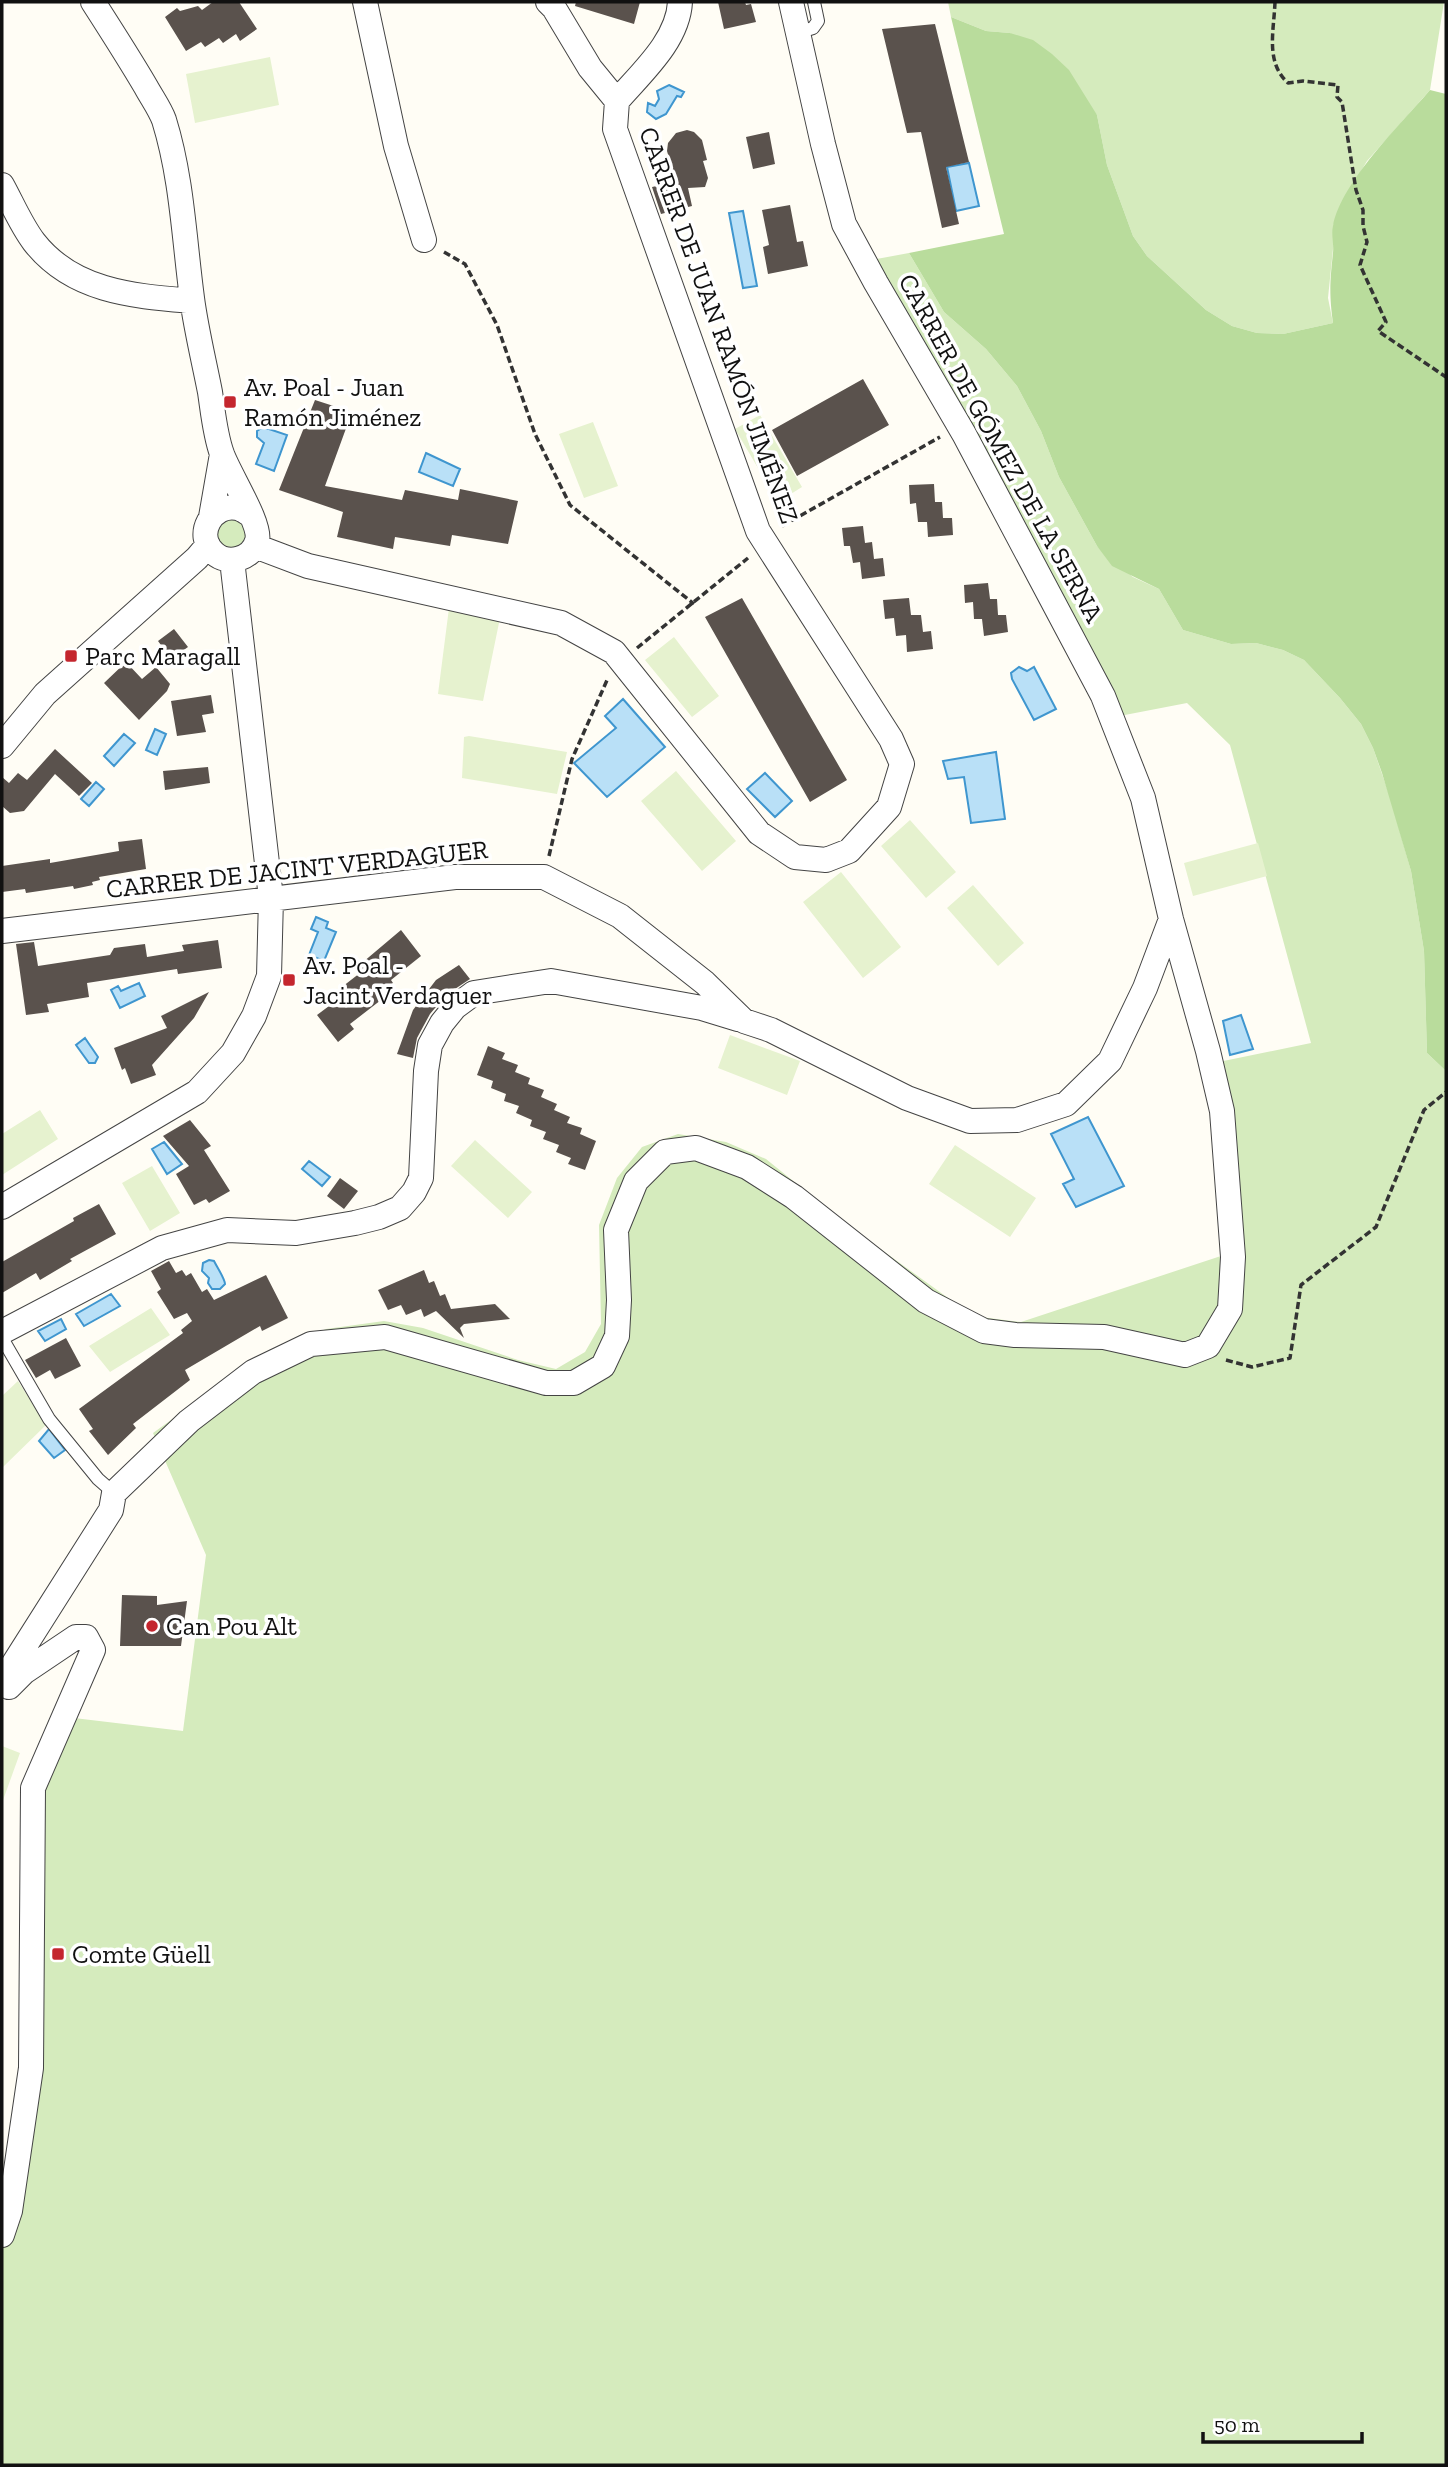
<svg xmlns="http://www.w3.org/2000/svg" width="1448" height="2467" font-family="'Zilla Slab',serif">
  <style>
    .green { fill: #d5ebbd }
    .forest { fill: #b9dc9c }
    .pitch { fill: #e6f2cf }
    .water { fill: #b9e0f7; stroke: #3f96cf; stroke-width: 2 }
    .building { fill: #5a524d }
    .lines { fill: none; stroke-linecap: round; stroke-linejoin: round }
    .service-casing { stroke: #444; stroke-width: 14 }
    .minor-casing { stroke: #444; stroke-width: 26 }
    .path { stroke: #333; stroke-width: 3.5; stroke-dasharray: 7 3.5; stroke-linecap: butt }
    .service { stroke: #fff; stroke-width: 12 }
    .minor { stroke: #fff; stroke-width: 24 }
    .poi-dot { fill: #c4262e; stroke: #fff; stroke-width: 2.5 }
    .labels { text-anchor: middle; stroke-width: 7; stroke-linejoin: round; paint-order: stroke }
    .street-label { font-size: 26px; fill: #111; stroke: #fff }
    .poi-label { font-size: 26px; fill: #111; stroke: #fff; text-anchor: start }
  </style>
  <rect width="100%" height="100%" fill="#fffdf5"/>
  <path class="green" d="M948 2H1444L1430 90 1367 161 1342 203 1333 226V249L1328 298 1333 323 1283 334 1257 333 1232 326 1206 310 1147 256 1133 236 1107 165 1097 115 1010 33 986 31 951 17Z
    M909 253 944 312 986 349 1017 386 1041 431 1059 477 1097 546 1133 577 1159 589 1183 630 1231 644 1256 643 1283 650 1304 660 1340 698 1361 724 1373 748 1390 797 1411 871 1424 951 1427 1053 1446 1071V2465H2V2204L33 2118 39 1800 74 1718 183 1731 206 1555 153 1433 257 1358 326 1329 384 1321 423 1328 518 1360 556 1369 585 1352 601 1324 599 1225 617 1178 642 1147 678 1134 726 1142 766 1159 850 1227 973 1316 1021 1322 1227 1254 1204 1065 1311 1043 1230 745 1187 703 1104 719 982 490 855 263Z
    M217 534a15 15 0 1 1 30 0a15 15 0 1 1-30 0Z"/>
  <path class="forest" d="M951 17 986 31 1010 33 1033 40 1052 54 1069 70 1097 115 1107 165 1133 236 1147 256 1206 310 1232 326 1257 333 1283 334 1333 323C1329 294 1330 281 1333 253 1334 244 1331 234 1333 226 1341 182 1401 124 1430 90L1446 94V1071L1427 1053 1424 951 1411 871 1382 773 1373 748 1361 724 1340 698 1304 660 1283 650 1256 643 1231 644 1183 630 1159 589 1112 566 1097 546 1059 477 1041 431 1017 386 986 349 944 312 909 253 1004 234Z"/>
  <path class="pitch" d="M270 57 279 105 195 123 186 74Z
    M760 415 802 487 778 502 735 429Z
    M593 422 618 486 584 498 559 434Z
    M449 608 500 618 483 701 438 694Z
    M674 637 719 696 692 717 645 660Z
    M469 736 567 752 557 794 462 778 464 737Z
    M676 771 736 841 702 871 641 801Z
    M910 820 956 872 926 898 881 846Z
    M1258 843 1267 876 1193 896 1184 863Z
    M841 872 901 947 863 978 803 902Z
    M973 885 1024 943 998 966 947 908Z
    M730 1035 800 1061 787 1095 718 1068Z
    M40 1110 58 1139 2 1175V1134Z
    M475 1140 532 1192 508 1218 451 1166Z
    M955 1145 1036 1198 1010 1237 929 1184Z
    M152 1166 180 1213 150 1231 122 1183Z
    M151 1308 170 1335 110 1372 89 1346Z
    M18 1381 46 1425 2 1468V1396Z
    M2 1746 20 1753 2 1803Z"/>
  <path class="water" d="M669 85 684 92 681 97 677 96 666 114 656 119 647 112 648 103 655 106 659 99 657 91Z
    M969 163 979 206 956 211 947 167Z
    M743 211 757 286 743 288 729 213Z
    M263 427 287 435 274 471 256 464 264 443 257 437V431Z
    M426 453 460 469 453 486 419 472Z
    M1019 667 1027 671 1034 667 1056 709 1034 720 1012 679 1011 673Z
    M623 699 665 747 607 797 574 763 616 728 605 716Z
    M155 729 166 734 157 755 146 750Z
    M124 734 135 743 114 766 104 756Z
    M996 752 1005 819 971 823 964 777 948 779 943 761Z
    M765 773 792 801 775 817 747 789Z
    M96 782 104 789 89 806 81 799Z
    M316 917 328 922 326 928 336 932 324 961 309 955 318 932 311 929Z
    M139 983 145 996 120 1008 111 990 118 986 121 991Z
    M1241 1015 1253 1049 1230 1055 1223 1021Z
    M85 1038 98 1057 95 1063H89L76 1045Z
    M1088 1117 1124 1186 1076 1207 1063 1184 1074 1179 1051 1134Z
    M164 1142 182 1164 167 1174 152 1149Z
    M309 1161 330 1177 322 1186 302 1169Z
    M209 1260 214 1261C217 1267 225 1279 225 1284L220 1289H212L208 1283 209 1278 202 1271 203 1263Z
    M111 1294 120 1306 84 1326 76 1314Z
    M61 1319 66 1329 45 1341 38 1331Z
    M49 1429 65 1450 54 1458 39 1441Z"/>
  <path class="building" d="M213 2H239L257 29 240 41 236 34 223 43 219 38 205 47 201 42 186 51 165 17 177 8 180 11 198 6 202 10Z
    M576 2H640L634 24 575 6Z
    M718 2H745L746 5 751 4 756 22 724 29Z
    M935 24 969 162 946 167 959 224 942 228 921 132 907 133 882 29Z
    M687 130 694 132 702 140 707 160 703 161 708 178 705 187 688 188 692 206 661 214 652 187 676 182 667 151 668 143 676 133Z
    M769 132 775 164 753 169 746 137Z
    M790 205 797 242 803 241 808 266 768 274 763 247 769 245 762 210Z
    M863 379 889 425 797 476 772 430Z
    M315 400 352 412 325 486 402 500 405 490 458 500 460 489 518 501 508 544 452 535 450 546 395 537 393 549 337 537 343 512 279 490Z
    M934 484 935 502H942L943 518H952L953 535 928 537 927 522H918L916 503 910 504 909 485Z
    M863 526 865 543 872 542 874 559 883 558 885 576 862 579 860 562 853 563 850 546H844L842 528Z
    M988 583 990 599H997L998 615H1006L1008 632 984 636 982 619H974L973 602 965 603 964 585Z
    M742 598 847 780 810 802 705 617Z
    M909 598 911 615H921L923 632 931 631 933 649 907 652 906 635 896 636 894 618 885 619 883 600Z
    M174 629 188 647 171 659 158 641Z
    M126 662 142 679 156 667 170 684 167 691 139 720 104 683Z
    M211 695 214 713 202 715 206 732 177 736 171 701Z
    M55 749 92 783 79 796 55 774 24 811 10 813 2 806V777L9 783 18 773 27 780Z
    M208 767 210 783 165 790 163 771Z
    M142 839 146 869 99 877 100 880 92 882 93 885 74 889 73 886 26 893 25 889 2 892V866L50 859V863L119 851 118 842Z
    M401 930 421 956 391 980 393 983 377 995 381 1000 350 1024 354 1029 338 1042 317 1015 333 1003 329 997 360 973 356 968Z
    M218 940 222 968 178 974 177 969 87 983 89 997 47 1004 49 1012 26 1015 16 944 34 942 38 966 110 955 114 948 145 944 147 957 184 951 182 945Z
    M459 965 470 979 446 995 430 1014 417 1038 413 1058 397 1054 413 1010 436 980Z
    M209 992 194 1018 152 1065 156 1075 131 1084 125 1068 122 1070 114 1048 167 1028 161 1016Z
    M488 1046 505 1053 502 1059 518 1065 515 1072 530 1078 528 1084 544 1090 541 1097 557 1104 554 1110 570 1117 567 1123 582 1128 580 1134 596 1141 585 1170 568 1164 571 1158 556 1152 559 1145 543 1139 546 1132 530 1126 532 1120 516 1113 519 1106 504 1101 506 1094 491 1088 493 1081 477 1075Z
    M190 1120 211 1146 204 1150 230 1191 209 1203 206 1199 194 1205 176 1174 189 1166 163 1136Z
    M340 1178 358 1191 344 1209 327 1196Z
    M99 1204 116 1234 70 1259 72 1261 40 1280 36 1273 2 1293V1262L74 1221 73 1218Z
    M169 1261 176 1273 182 1270 186 1276 191 1273 202 1292 207 1289 214 1300 266 1275 288 1318 262 1331 260 1326 185 1370 190 1380 133 1424 136 1428 108 1455 89 1431 93 1429 79 1409 183 1333 181 1330 192 1321 187 1313 174 1319 157 1292 161 1289 151 1271Z
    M424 1270 429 1283 434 1281 440 1296 445 1294 451 1309 495 1304 510 1319 464 1324 460 1328 464 1338 436 1311 424 1317 421 1309 406 1315 401 1305 388 1310 378 1290Z
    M66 1338 81 1366 55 1379 50 1370 36 1378 25 1360Z
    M122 1595 157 1596V1605L187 1601 181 1646H120Z"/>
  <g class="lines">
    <defs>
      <path id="service" d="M797 33 813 28 818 21 814 2
        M2 1338 49 1419 98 1479 114 1493"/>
      <path id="minor" d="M93 2C111 30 129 58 146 87 152 98 160 109 164 120 182 178 184 238 192 298 196 329 204 361 210 392 213 412 215 435 222 454 229 474 262 525 257 541 252 559 228 566 214 553 194 535 212 503 237 508 242 509 247 513 251 515
        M365 2 396 146 424 240
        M617 101C641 73 678 41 680 2
        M2 185C12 203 21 225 34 242 73 292 134 296 192 301
        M211 517 222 454
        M255 546 308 566 561 623 614 652 759 833 795 857 826 860 849 851 889 807 902 764 891 739 758 531 615 129 617 101 590 68 554 8 548 2
        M2 746 45 694 197 558 208 545
        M2 931 455 877H544L620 916 705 983 744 1021 771 1030 907 1098 970 1121 1017 1120 1066 1104 1110 1061 1145 988 1171 919
        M2 1207 197 1092 233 1053 254 1016 269 976 271 898 232 560
        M2 1332 162 1248 227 1230 296 1233 355 1223 379 1217 400 1208 414 1192 421 1178 426 1071 430 1045 442 1023 455 1007 474 993 551 981 702 1008 738 1019
        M2 1682 111 1510 114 1493 189 1421 253 1372 311 1344 385 1337 546 1383H574L603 1366 617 1336 619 1300 616 1230 636 1181 665 1152 696 1148 747 1167 794 1197 926 1301 984 1331 1015 1335 1104 1337 1185 1355 1208 1346 1230 1309 1233 1257 1222 1111 1208 1051 1171 919 1143 798 1103 696 964 434 876 283 844 224 823 144 791 2
        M2 2235 10 2211 31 2068 33 1788 93 1650 86 1637H76L24 1672 9 1687"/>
    </defs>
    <use href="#service" class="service-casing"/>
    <use href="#minor" class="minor-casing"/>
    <path class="path" d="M1275 2C1274 31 1265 62 1288 83L1303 81 1338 85 1337 97 1342 102 1356 190 1363 210V226L1367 242 1360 265 1386 322 1378 331 1446 377
      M444 252 465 264 497 325 535 434 570 505 694 604
      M782 526 940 437
      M637 648 748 558
      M549 856 572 759 608 678
      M1226 1360 1252 1367 1290 1358 1301 1285 1376 1227 1424 1110 1446 1092"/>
    <use href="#service" class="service"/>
    <use href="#minor" class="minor"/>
  </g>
  <g class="poi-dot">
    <rect x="223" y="395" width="14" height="14" rx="3.5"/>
    <rect x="64" y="649" width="14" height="14" rx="3.5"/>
    <rect x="282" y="973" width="14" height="14" rx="3.5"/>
    <circle cx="152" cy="1626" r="7"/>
    <rect x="51" y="1947" width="14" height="14" rx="3.5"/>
  </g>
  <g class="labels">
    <g class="street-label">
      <text transform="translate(719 325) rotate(70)" y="9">CARRER DE JUAN RAMÓN JIMÉNEZ</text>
      <text transform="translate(1001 448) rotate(61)" y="9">CARRER DE GÓMEZ DE LA SERNA</text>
      <text transform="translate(297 869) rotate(-6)" y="9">CARRER DE JACINT VERDAGUER</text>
    </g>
    <g class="poi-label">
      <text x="244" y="396">Av. Poal - Juan<tspan x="244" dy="30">Ramón Jiménez</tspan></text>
      <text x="85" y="665">Parc Maragall</text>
      <text x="303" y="974">Av. Poal -<tspan x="303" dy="30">Jacint Verdaguer</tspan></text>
      <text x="166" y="1635">Can Pou Alt</text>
      <text x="72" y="1963">Comte Güell</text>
    </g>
  </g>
  <rect width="1448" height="2467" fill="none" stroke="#111111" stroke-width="7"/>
  <path d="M1203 2432v10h159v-10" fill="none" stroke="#111111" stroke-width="3.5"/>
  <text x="1214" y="2432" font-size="21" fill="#111111" stroke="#ffffff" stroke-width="5" paint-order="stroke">50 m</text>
</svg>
